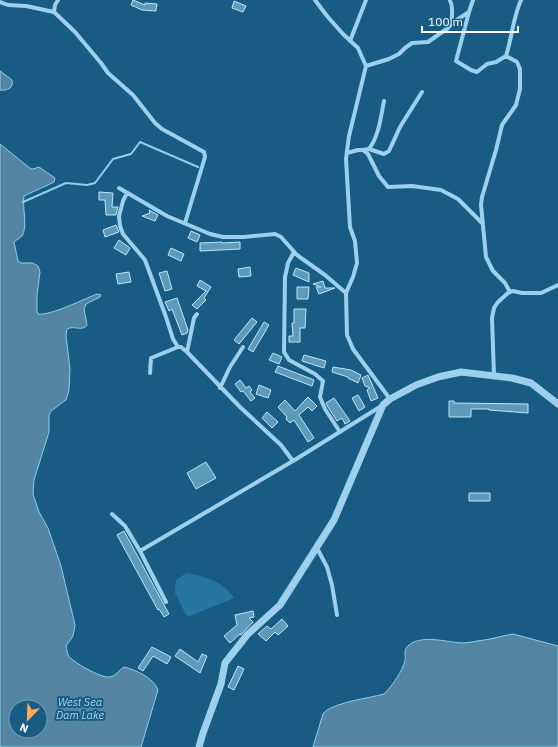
<svg xmlns="http://www.w3.org/2000/svg" width="558" height="747" font-family="'IBM Plex Sans',sans-serif">
  <style>
    .green { fill: #2676a1 }
    .water { fill: #5486a4; stroke: #8eceef; fill-rule: evenodd }
    .lines { fill: none; stroke-linecap: round; stroke-linejoin: round }
    .stream { stroke: #8eceef; stroke-width: 2 }
    .building { fill: #5e9aba; stroke: #c1e5f9 }
    .minor { stroke: #9cd0ec; stroke-width: 4 }
    .tertiary { stroke: #9cd0ec; stroke-width: 7 }
    .labels { text-anchor: middle; stroke-width: 4; stroke-linejoin: round; paint-order: stroke }
    .water-label { font-size: 11px; font-style: italic; fill: #a7d9f4; stroke: #185c84 }
  </style>
  <rect width="100%" height="100%" fill="#185c84"/>
  <path class="green" d="M186 573C204 576 224 582 234 598L190 616 186 615 175 593 176 580Z"/>
  <path class="water" d="M0 71 12 80C14 88 7 91 0 90Z
    M0 144 31 169H33L39 167 55 178 54 182 50 184 24 196C22 206 28 228 22 236 20 238 16 240 14 242L18 261 21 263H33L38 266 40 272 37 295V311L38 314C50 316 84 299 97 294L101 295 100 297 86 304 84 309 87 325C83 332 74 325 67 329L66 336 70 369 69 390 66 400 51 411 49 415V432L34 480 33 494 39 512 48 528 61 566 75 625 73 636 66 646C67 649 67 653 68 655 72 662 101 678 109 677 115 677 119 670 124 667 136 670 154 678 158 690L141 747H0ZM16 707H40V731H16Z
    M513 634 558 646V747H313L323 714C330 703 370 698 384 694 391 688 403 670 405 661 406 655 403 650 408 646 420 634 447 642 461 643 466 643 472 642 477 641 489 640 501 636 513 634Z"/>
  <g class="lines">
    <path class="stream" d="M23 202 66 183 87 185 95 183 113 159 131 154 140 142 198 167"/>
  </g>
  <path class="building" d="M133 0 145 5V3L157 4 156 11 142 10 131 5Z
    M234 1 246 6 243 12 232 8Z
    M99 192 113 193 112 207H118L116 215H106L105 200H99Z
    M149 210 158 215 155 221 142 216 150 213Z
    M116 225 119 232 105 237 103 230Z
    M191 231 200 235 197 242 188 238Z
    M119 240 130 248 126 255 114 248Z
    M222 242V243L240 242V249L200 251V243Z
    M171 248 184 254 181 261 168 255Z
    M250 267 251 276 239 277 238 269Z
    M296 268 309 273V282L293 275Z
    M167 271 172 289 165 291 159 273Z
    M129 272 131 282 118 284 116 274Z
    M200 280 211 287 204 298 206 300 197 309 192 305 206 291 197 286Z
    M323 281 325 288H335L319 294 316 287H321L313 284Z
    M297 287H309L308 299H297Z
    M177 298 188 330 187 333 182 335 172 309 169 311 165 302Z
    M294 309H306L305 328H300V342H289V336H293L292 323H294Z
    M252 318 257 322 239 344 234 340Z
    M264 322 269 325 253 352 248 349Z
    M273 353 282 357 279 364 269 360Z
    M304 355 326 361 324 368 302 361Z
    M278 366 314 380 312 386 275 372Z
    M333 367 351 370 361 375 358 383 348 378V377L332 372Z
    M368 375 378 398 371 401 367 390 370 388 365 386 362 378Z
    M240 380 246 388 249 386 252 390 250 392 255 398 251 401 243 391 241 392 235 384Z
    M259 385 271 390 268 398 256 394Z
    M358 395 365 407 359 411 352 398Z
    M308 397 317 406 312 411 308 407 299 415 314 438 308 442 294 420 290 423 286 419 287 417 278 407 285 400 295 411Z
    M334 398 350 421 345 424 342 418 337 421 328 407 326 403Z
    M449 401H454V403L528 404V413L489 410V409H471V417H449Z
    M267 412 278 422 272 428 262 418Z
    M206 462 216 478 196 489 187 473Z
    M469 493H490V501H469Z
    M124 531 169 614 164 617 159 609 158 610 117 535Z
    M253 611 254 617 249 618 253 622 241 635 240 634 230 643 224 636 237 625 235 615Z
    M282 619 288 626 278 635 275 632 266 641 258 634 267 626 271 629Z
    M152 647 171 657 167 664 153 656 143 671 138 668Z
    M180 649 198 662 202 654 207 656 200 673 175 656Z
    M238 666 244 669 234 690 228 687Z"/>
  <g class="lines">
    <path class="minor" d="M58 0 55 5 54 12 75 32 101 63 108 73 133 95 155 123 162 129 204 152 205 157 185 223
      M315 0 327 16 343 34 358 48 366 66 349 136 346 159 350 227 355 241 357 263 353 277 346 293 347 335 353 349 390 399
      M450 1C454 7 451 16 452 23
      M0 2 8 5 26 6 54 12
      M469 12 456 61 471 70 477 72 487 64 496 62 506 56
      M350 41 366 0
      M366 66 389 59 399 54 405 48 412 43 428 42 448 28 452 23 469 12 473 0
      M369 149C379 136 381 116 384 101
      M363 150 369 149 384 154 389 151 400 127 422 92
      M347 153 358 150H363L368 154 379 176 388 187 412 186 441 190 458 199 482 223
      M119 188 167 216 210 234 223 237H244L275 234 281 237 297 255 325 275 346 293
      M127 193 123 201 119 216 120 226 123 234 145 260 166 317 173 339 178 347H181L187 352 240 407 281 445 293 461 383 405
      M294 252 288 263 285 277 284 352 289 360 315 374 323 381 320 397 325 409 340 432
      M510 292 505 283 493 271 486 257 481 205 482 197 496 150 502 125 516 105 520 89V69L517 62 506 56C512 37 513 18 521 0
      M187 352 194 318 197 314
      M150 373 151 358 178 347
      M494 375 492 318 494 308 498 302 508 293 513 291 522 293H541L558 285
      M220 388 230 367 243 347
      M112 514 125 526 140 551 166 602
      M317 548 327 567 332 585 337 615
      M140 551 293 461"/>
    <path class="tertiary" d="M199 747 203 733 221 684 225 663 247 635 280 605 334 520 383 405 390 399 416 385 438 377 461 372 512 378 531 383 558 404"/>
  </g>
  <g class="labels">
    <g class="water-label">
      <text x="80" y="706">West Sea<tspan x="80" dy="13">Dam Lake</tspan></text>
    </g>
  </g>
  <g transform="translate(28 719) rotate(203)"><circle r="19" fill="#185c84" stroke="#749db5"/>
  <path d="M0-3L7 15L0 10L-7 15Z" fill="#ffae57"/>
  <text y="-6" font-size="11" font-weight="bold" text-anchor="middle" fill="#ffffff">N</text>
  </g>
  <path d="M422 26v6h96v-6" fill="none" stroke="#ffffff" stroke-width="2"/>
  <text x="428" y="26" font-size="12" fill="#ffffff" stroke="#185c84" stroke-width="3" paint-order="stroke">100 m</text>
</svg>
